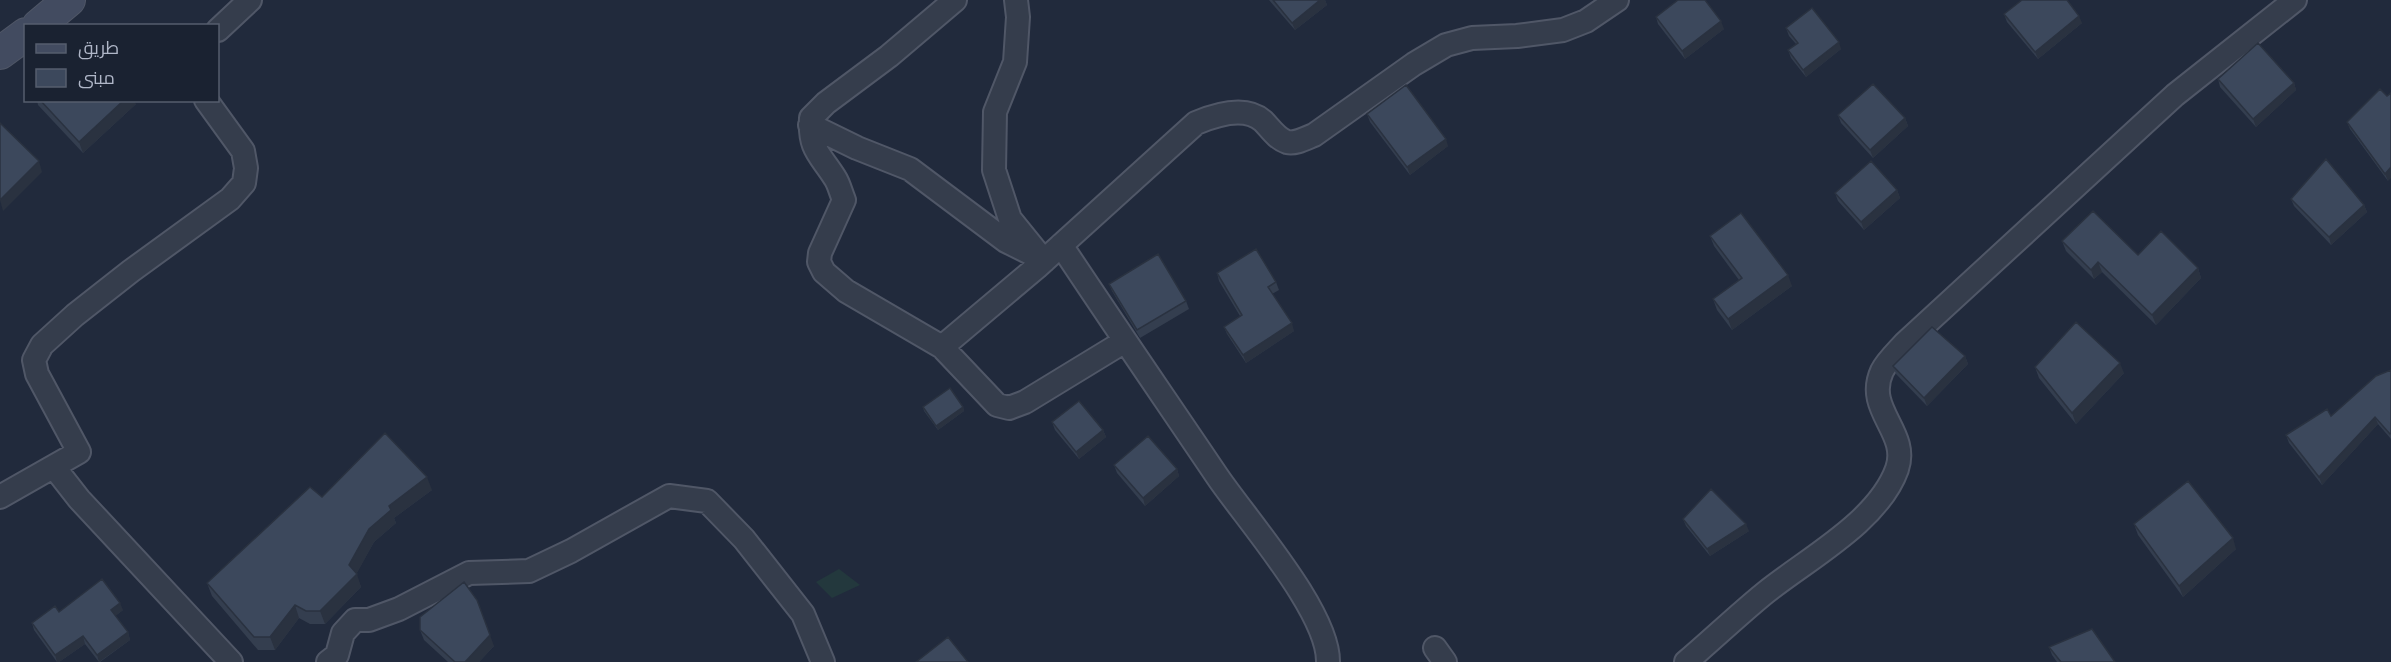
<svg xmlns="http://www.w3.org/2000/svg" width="2391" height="662" font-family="'Archivo Narrow',Cairo,sans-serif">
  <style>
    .green { fill: #23383d }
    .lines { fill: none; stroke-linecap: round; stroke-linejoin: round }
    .street-casing { stroke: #505767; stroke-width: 26 }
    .secondary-casing { stroke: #505767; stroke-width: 34 }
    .street { stroke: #353d4c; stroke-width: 22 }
    .secondary { stroke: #424b60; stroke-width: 32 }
    .wall { fill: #343e4f }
    .shaded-wall { fill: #2a3240 }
    .building { fill: #3c485c; stroke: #2a3240; stroke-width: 1.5 }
  </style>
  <rect width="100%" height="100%" fill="#212a3c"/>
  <path class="green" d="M839 569 860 585 832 598 816 582Z"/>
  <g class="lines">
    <defs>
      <path id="street" d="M955 0 889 56 826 103 811 118C809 150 820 154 835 178 839 184 841 193 844 200L820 253 819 262 824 272 846 291 942 347 997 405 1009 408 1025 402 1125 341
        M1016 0 1018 17 1015 62 995 112 994 170 1010 219 1044 261
        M218 30 250 0
        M810 125 857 148 910 169 1006 241 1036 256
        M1061 245C1112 322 1165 399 1217 476 1246 519 1329 612 1328 662
        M942 347 1037 267 1196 123C1215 115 1245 105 1263 121 1270 128 1277 139 1287 142 1296 144 1306 138 1314 135L1414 64 1446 45 1472 38 1517 36 1563 30 1586 21 1617 0
        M54 467 79 499 231 662
        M0 497 79 452 37 374 34 360 42 345 75 315 131 271 230 199 244 183 246 168 243 151 206 100
        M1435 648 1445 662
        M328 662 337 655 343 633 355 620H369L399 609 469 573 529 571 571 551 669 496 707 501 744 539 803 614 823 662
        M1686 662C1713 639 1738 615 1765 593 1807 559 1878 522 1897 469 1910 432 1864 410 1882 371 1887 361 1898 351 1905 343L2175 95 2295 0"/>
      <path id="secondary" d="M38 26 69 0
        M0 53 26 34"/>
    </defs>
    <use href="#street" class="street-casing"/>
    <use href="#secondary" class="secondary-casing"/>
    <use href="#street" class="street"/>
    <use href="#secondary" class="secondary"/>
  </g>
  <path class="wall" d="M1269 0H1325L1327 5 1295 30Z
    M2004 14 2082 23 2038 59 2007 22Z
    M1656 17 1724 29 1685 59 1658 24Z
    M1786 28 1841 49 1806 77 1791 58 1788 50 1796 44 1789 36Z
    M2218 79 2294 83 2296 90 2256 127 2220 87Z
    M2387 96 2388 181 2350 129 2347 122Z
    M37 100H40L136 104 83 153 38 105Z
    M1367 114 1448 146 1410 175 1370 122Z
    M1838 115 1905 118 1908 126 1873 158 1841 123Z
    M1897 190 1900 198 1864 230 1838 201 1835 193Z
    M2291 199 2364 205 2367 212 2331 245 2294 206Z
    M1710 236 1792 286 1732 330 1717 310 1713 299 1739 280 1714 246Z
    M2062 241 2138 255 2198 268 2201 278 2156 325 2102 272 2094 279 2066 251Z
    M1217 273 1276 282 1279 290 1272 294 1294 331 1246 363 1227 334 1224 327 1240 316 1219 281Z
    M1109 284 1186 301 1189 309 1140 338 1112 291Z
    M1965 356 1968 364 1927 406 1896 374 1893 366Z
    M2035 367 2124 373 2076 424 2039 378Z
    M2391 370V439L2378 424 2322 485 2289 443 2286 435 2331 416Z
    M923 407H963L964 411 938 430 924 411Z
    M1052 422 1103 430 1106 437 1079 459 1055 430Z
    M1114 465 1177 469 1179 476 1145 506 1117 473Z
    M432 490 394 518 396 523 374 542 356 574 361 587 325 624H310L299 618 275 650H258L212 596 207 583 322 497Z
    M1683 519 1749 531 1710 556 1686 526Z
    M2134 524 2236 549 2183 597 2138 535Z
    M123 610 115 616 128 632 130 640 100 662H99L85 644 59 662H57L34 630 32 623 59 612Z
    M420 630 494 646 479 662H448L424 640Z
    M2049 647 2115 662H2057L2052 655Z"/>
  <path class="shaded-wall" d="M1320 0H1325L1327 5 1295 30 1292 23Z
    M2079 16 2082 23 2038 59 2035 52Z
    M1721 21 1724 29 1685 59 1682 51Z
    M1839 42 1841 49 1806 77 1803 70Z
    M2294 83 2296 90 2256 127 2253 119Z
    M124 100H134L136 104 83 153 79 142Z
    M1905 118 1908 126 1873 158 1870 150Z
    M1446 139 1448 146 1410 175 1407 167Z
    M39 161 42 172 3 211 0 200Z
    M2391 167V178L2388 181 2385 174Z
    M1897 190 1900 198 1864 230 1861 222Z
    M2364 205 2367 212 2331 245 2329 237Z
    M2098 262 2102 272 2094 279 2091 270Z
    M2198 268 2201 278 2156 325 2152 315Z
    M1788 275 1792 286 1732 330 1728 319Z
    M1292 323 1294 331 1246 363 1243 355Z
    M1965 356 1968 364 1927 406 1924 398Z
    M2120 363 2124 373 2076 424 2072 413Z
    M963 407 964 411 938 430 936 426Z
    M2375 417 2378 424 2322 485 2319 477Z
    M1103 430 1106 437 1079 459 1076 452Z
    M1177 469 1179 476 1145 506 1143 498Z
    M427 477 432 490 394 518 396 523 374 542 356 575 357 574 361 587 325 624 320 611 349 565 369 529 389 506Z
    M1746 524 1749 531 1710 556 1707 549Z
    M2233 538 2236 549 2183 597 2179 586Z
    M120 603 123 610 113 618 111 610Z
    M295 605 299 618 275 650 270 637Z
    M128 632 130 640 99 662 97 655Z
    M490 635 494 646 479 662H465Z
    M83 636 85 644 59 662H57L55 655Z"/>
  <path class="building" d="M1273 0H1320L1292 23Z
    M1678 0H1705L1721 21 1682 51 1656 17Z
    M2022 0H2067L2079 16 2035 52 2004 14Z
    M1812 8 1839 42 1803 70 1788 50 1798 43 1786 28Z
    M2258 43 2294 83 2253 119 2218 79Z
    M1873 84 1905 118 1870 150 1838 115Z
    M1406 85 1446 139 1407 167 1367 114Z
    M2380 89 2387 96 2391 93V167L2385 174 2347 122Z
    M40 100H124L79 142Z
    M0 123 39 161 0 200Z
    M2326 159 2364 205 2329 237 2291 199Z
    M1871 161 1897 190 1861 222 1835 193Z
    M2093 211 2138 255 2161 231 2198 268 2152 315 2098 262 2091 270 2062 241Z
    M1741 213 1788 275 1728 319 1713 299 1742 278 1710 236Z
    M1256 249 1276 282 1268 287 1292 323 1243 355 1224 327 1242 315 1217 273Z
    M1158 254 1186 301 1137 330 1109 284Z
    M2076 322 2120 363 2072 413 2035 367Z
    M1932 327 1965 356 1924 398 1893 366Z
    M2391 370V433L2390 434 2375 417 2319 477 2286 435 2327 409 2331 416 2376 376Z
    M950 388 963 407 936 426 923 407Z
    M1079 401 1103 430 1076 452 1052 422Z
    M385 433 427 477 389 506 391 510 369 529 349 565 357 574 320 611H306L295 605 270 637H254L207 583 310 487 322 497Z
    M1148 436 1177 469 1143 498 1114 465Z
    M2188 481 2233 538 2179 586 2134 524Z
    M1711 489 1746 524 1707 549 1683 519Z
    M102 579 120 603 111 610 128 632 97 655 83 636 55 655 32 623 55 606 59 612Z
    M464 582 477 600 490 635 465 662H455L420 630V617Z
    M2092 629 2115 662H2061L2049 647Z
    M948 637 968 662H916Z"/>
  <rect x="24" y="24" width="195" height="78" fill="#1a2231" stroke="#565e6d" stroke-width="1.5"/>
  <rect x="36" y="44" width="30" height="9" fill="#424b60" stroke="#565e6d" stroke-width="1.5"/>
  <text x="78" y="54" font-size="18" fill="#b0b7c8">طريق</text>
  <rect x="36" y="69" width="30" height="18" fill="#3c485c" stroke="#565e6d" stroke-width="1.5"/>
  <text x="78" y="84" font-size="18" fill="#b0b7c8">مبنى</text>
</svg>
